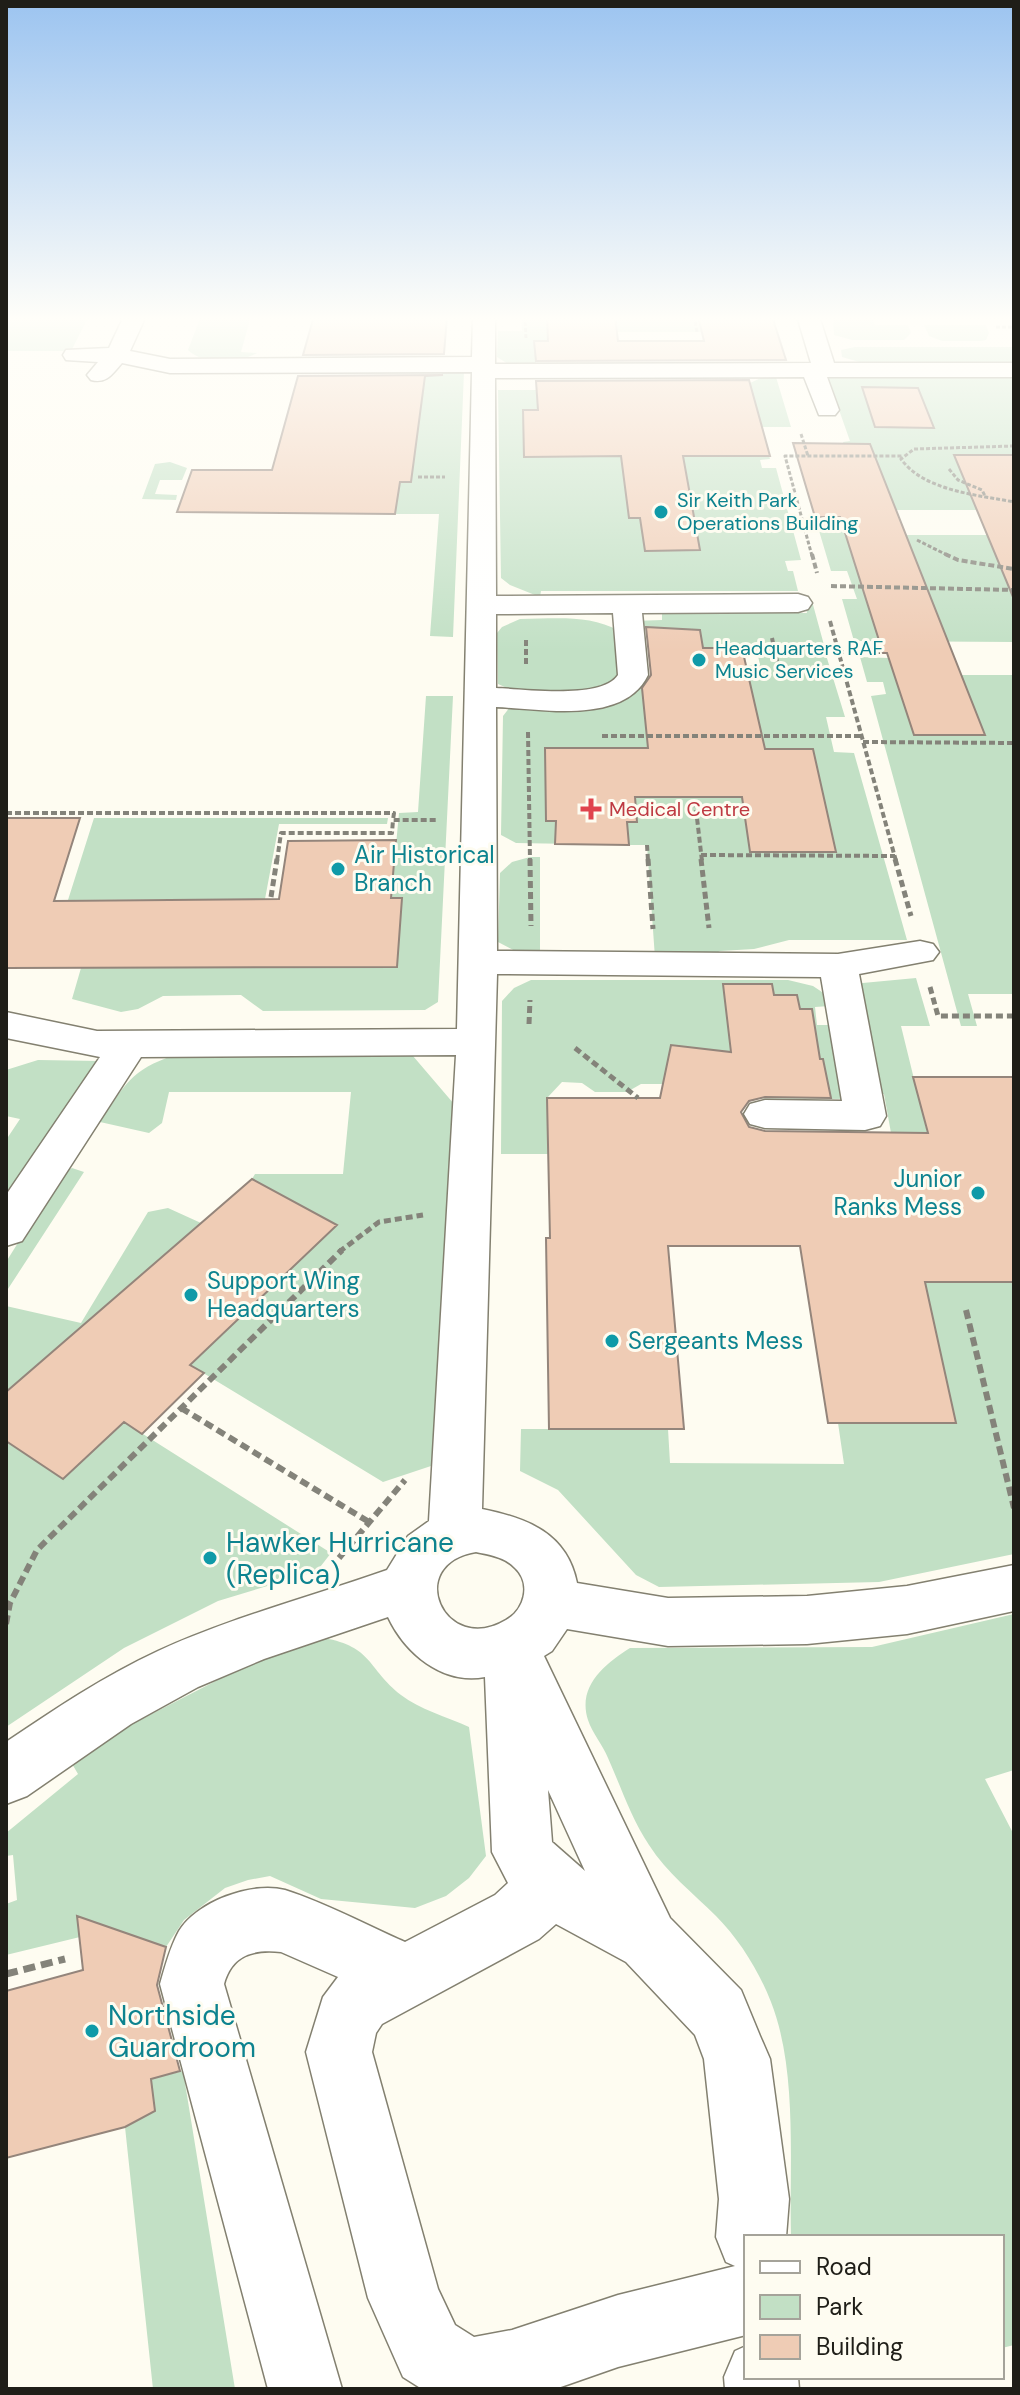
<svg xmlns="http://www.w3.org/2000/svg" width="1020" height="2395" font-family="'DM Sans',sans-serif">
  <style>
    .green { fill: #c2e0c5 }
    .building { fill: #efccb5; stroke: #94857b; stroke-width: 2 }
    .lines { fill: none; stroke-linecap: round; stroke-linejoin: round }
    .minor-casing { stroke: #838070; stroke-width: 3 }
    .path-far4 { stroke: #84837a; stroke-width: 3; stroke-dasharray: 4 2; stroke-linecap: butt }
    .path-far3 { stroke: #84837a; stroke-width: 4; stroke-dasharray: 6 3; stroke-linecap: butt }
    .path-far2 { stroke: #84837a; stroke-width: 5; stroke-dasharray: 7 4; stroke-linecap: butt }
    .path-far1 { stroke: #84837a; stroke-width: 6; stroke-dasharray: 9 5; stroke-linecap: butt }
    .path { stroke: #84837a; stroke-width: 7; stroke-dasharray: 12 6; stroke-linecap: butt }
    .minor { fill: #fff; fill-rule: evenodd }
    .culture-dot { fill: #0f9aa8; stroke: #fefcf1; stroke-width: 3 }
    .health-dot { fill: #e0444e; stroke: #fefcf1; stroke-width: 3 }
    .labels { text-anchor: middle; stroke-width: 6; stroke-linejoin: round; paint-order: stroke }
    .far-culture-label { font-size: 20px; fill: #0d838f; stroke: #fefcf1; text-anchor: start }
    .far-health-label { font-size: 20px; fill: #be3a42; stroke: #fefcf1; text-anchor: start }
    .culture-label { font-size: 24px; fill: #0d838f; stroke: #fefcf1; text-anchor: start }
    .near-culture-label { font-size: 28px; fill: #0d838f; stroke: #fefcf1; text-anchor: start }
  </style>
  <rect width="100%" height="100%" fill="#fefcf1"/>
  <path class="green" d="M6 316H89L71 351H6Z
    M201 316H251L241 352 257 353C238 364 203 365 188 350Z
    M521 316H547L565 341H535L536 365 511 366 497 357 498 331H522Z
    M615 316H698L702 332H617Z
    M833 316H871L875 325H908L911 333 904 340H852L834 335Z
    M924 325H986L989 333 986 340 981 341H942L929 336Z
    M855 347H1014V364L870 365 842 357 841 350Z
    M430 372H464L453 637 430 636 439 514H395L419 376H442V372Z
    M827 376H1014V455H954L1014 510H895L846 451 843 442 850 441Z
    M763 377H776L791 427H762L750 383Z
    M498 390H545L546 410 523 411 524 457 769 456 770 459 760 460 762 468H776L801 560 785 561 788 571H793L798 591H541L540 597 510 585 501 578Z
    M170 462 187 468 182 480H160L155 494 177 495 176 500 142 499 155 464Z
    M817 524 843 525 904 535H1014V642L854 641 842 599H857L847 571H831Z
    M804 601H812L824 645 813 646 816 655H826L845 717H826L834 752 854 753 907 940H789L754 949 720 951 706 959 655 958 647 845H629L627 822 637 821 635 797H742L750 852H835L812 749 545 748 546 821H573L574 844 516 843 501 835 503 716 510 707 641 682 643 698 746 665H760L758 656 744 655 742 648H678L702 645 700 630 634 627V621L662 620V613H807Z
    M520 619C554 619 589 614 619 631L627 676 611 689 519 693 498 684 497 633 502 627Z
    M860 657 888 658 915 735H984L961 675H1014V994H968L977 1026H961L871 696 886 694 883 682H867Z
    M426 696H453L438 1002 425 1010 263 1011 241 995 163 996 138 1009 121 1012 72 999 81 968 397 967 402 899 391 898 399 813 418 812Z
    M94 818H388L387 824H279L265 899 68 900Z
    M530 857H540V957L523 955 498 942 500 873 512 862Z
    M916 978 930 1026H901L927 1132 891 1133 884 1094H872L852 984Z
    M531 980H788L813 986 828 996 830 1006 815 1007 817 1025H834L850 1099 681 1098 666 1084H641L627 1092H595L582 1083 562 1082 547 1098 548 1154H501L502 1001 514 988Z
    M175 1055 413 1056 454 1104 443 1462 383 1482 190 1365 337 1225 252 1179 255 1174H343L351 1092H169L162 1123 149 1133 100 1122C125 1085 130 1070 175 1055Z
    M38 1060 99 1061 17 1184 6 1191V1140L20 1119 6 1116V1070Z
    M72 1168 84 1172 6 1292V1262L61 1174Z
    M168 1208 201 1223 6 1392V1306L81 1323 148 1212Z
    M919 1255 1014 1281V1554L879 1582 659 1587 636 1575 558 1490 520 1471 521 1429H668L670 1463 844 1464 838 1423H956Z
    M124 1422 331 1553 317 1571 218 1601 124 1648 6 1727V1441L63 1479Z
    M1014 1614V1770L985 1779 1014 1835V2345L1002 2348V2237H791C789 2164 798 2071 771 2002 759 1971 739 1939 716 1916 693 1893 667 1873 649 1845 631 1818 621 1787 608 1758 603 1745 592 1733 588 1720 577 1686 605 1664 630 1648L872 1647Z
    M324 1638C373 1647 367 1668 401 1695 419 1709 447 1717 469 1727L486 1856 469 1878 446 1896 415 1908 321 1899 270 1876 248 1880 225 1888 184 1920 166 1947 79 1917 80 1937 6 1955V1904L17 1900 13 1855 6 1856V1833L78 1774 68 1757 272 1652Z
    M183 2071 235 2389H153L125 2127 155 2111 151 2079Z"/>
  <path class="building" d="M314 316H447L444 354 303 355Z
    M547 316H615L618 341H704L698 316H772L786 360 536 361 534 341H548Z
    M443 375 425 376 411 482H400L395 514 177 512 192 470H272L298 376Z
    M749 380 770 456H683L700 550 645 551 640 518H629L621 456 524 457 523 410H538L536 381Z
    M862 387 918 388 934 428 875 427Z
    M793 443 870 444 985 735H914L887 653H883L840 517H815Z
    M954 455H1014V597H1013Z
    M646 627 700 630 703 648H742L765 749H813L836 852H750L742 797H635L637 822H627L629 845 555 844 556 821H546L545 748H648L642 688 651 675Z
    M6 818H80L54 901 279 899 288 841 396 840 391 898H402L397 967 6 968Z
    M723 984H772L774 995H797L800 1009H812L820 1059H823L831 1098 765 1097 749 1101 741 1112 749 1127 765 1131 928 1133 913 1077H1014V1282H925L956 1423H828L800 1246H668L684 1429H549L546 1238H550L547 1098H660L671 1045 731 1052Z
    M252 1179 337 1225 190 1365 204 1373 142 1434 124 1422 63 1479 6 1441V1392Z
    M77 1916 166 1947 157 1985 180 2071 151 2079 155 2111 125 2127 6 2158V1991L83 1970Z"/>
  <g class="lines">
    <defs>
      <path id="minor" d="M124 316H146L130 351 170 359 472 357 473 316H495V364L811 363 797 316H819L834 363H1014V377H827L839 410 835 415H819L804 377 495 378 496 596 798 594 808 597 812 603 808 609 798 612 642 613 648 675C624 725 542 709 496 707L497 951 838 954 920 941 933 944 939 952 933 960 859 974 886 1116 880 1126 865 1130 765 1128 750 1124 744 1114 750 1104 765 1100 842 1101 821 977 497 974 482 1509C527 1518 567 1533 577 1583L668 1598 807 1596 907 1586 1014 1565V1611L907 1634 807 1644 668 1646 567 1629 552 1651 544 1656 670 1918 741 1990 760 2036 770 2059 789 2199 786 2237H746V2335L618 2367 555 2389H422L403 2377 368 2298 306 2052 323 1997 338 1977 281 1952C253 1949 232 1955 224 1984L342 2389H268L160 1984C165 1967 170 1947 179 1931 196 1902 252 1881 285 1890 326 1903 366 1925 405 1942L495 1895 508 1883 492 1852 485 1677C442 1685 405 1653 388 1617L264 1659 198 1687 131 1724 27 1796 6 1804V1742C55 1709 104 1676 158 1651 232 1617 311 1597 387 1570L408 1536 429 1521 456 1055 141 1057 22 1241 6 1246V1195L100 1057 6 1038V1012L97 1031 457 1029 472 372 170 373 122 363C112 374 107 384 91 380L87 375 98 362 66 360 63 355 66 350 109 348ZM613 613 618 675C602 700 524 689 496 688V614ZM476 1552C490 1555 505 1557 515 1568 532 1584 524 1610 506 1620 444 1657 403 1564 476 1552ZM548 1790 585 1871 552 1842ZM556 1924 626 1962 695 2035 704 2059 719 2199 716 2237 726 2262 735 2266 618 2295 512 2330 474 2337 455 2325 438 2289 372 2052 376 2033 382 2024 539 1939Z
        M746 2346V2377H798L799 2389H725L724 2377 735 2351Z"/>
    </defs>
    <use href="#minor" class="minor-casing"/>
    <path class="path-far4" d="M525 316 526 339
      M694 316 697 332
      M996 327H1014
      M801 434 808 456
      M1014 446 914 449 901 459C924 491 978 495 1014 502
      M949 469 958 480 982 490 985 496
      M418 477H445
      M802 520H839
      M917 540 949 556
      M812 556 785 456H902"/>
    <path class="path-far3" d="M812 554 817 573
      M945 554 958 560 1014 569
      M831 586 1014 590
      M830 621 896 861
      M772 638 779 671
      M526 640V666
      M838 652H883
      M528 732 530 861
      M602 736H861
      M863 742 1014 743
      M695 801 702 861
      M6 813H394L393 820
      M647 845 648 861
      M701 855 895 856
      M277 861 281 833H392L393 820H438"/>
    <path class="path-far2" d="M530 859 531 926
      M648 859 653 929
      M701 859 709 928
      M895 859 911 916
      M271 897 277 859
      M930 987 938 1016H1014
      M529 1024 530 1000
      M575 1048 638 1098
      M339 1252 379 1222 423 1215"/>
    <path class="path-far1" d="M966 1310 1014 1508
      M181 1408 369 1522
      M339 1558 405 1480
      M6 1624 10 1603 37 1550 342 1250"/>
    <path class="path" d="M6 1974 65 1959"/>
    <use href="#minor" class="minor"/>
  </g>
  <linearGradient id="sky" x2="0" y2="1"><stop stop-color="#9cc4f0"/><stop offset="0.49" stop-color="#fffef9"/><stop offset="1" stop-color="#fffef9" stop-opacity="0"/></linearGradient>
  <rect width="1020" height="651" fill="url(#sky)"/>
  <g class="culture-dot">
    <circle cx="661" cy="512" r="8"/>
    <circle cx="699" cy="660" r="8"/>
    <circle cx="338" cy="869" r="8"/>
    <circle cx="978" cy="1193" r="8"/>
    <circle cx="191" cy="1295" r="8"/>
    <circle cx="612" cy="1341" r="8"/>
    <circle cx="210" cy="1558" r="8"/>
    <circle cx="92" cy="2031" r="8"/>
  </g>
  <path class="health-dot" d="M587 797h8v8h8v8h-8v8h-8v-8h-8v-8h8z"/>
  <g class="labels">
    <g class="far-culture-label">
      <text x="677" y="507">Sir Keith Park<tspan x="677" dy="23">Operations Building</tspan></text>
      <text x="715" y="655">Headquarters RAF<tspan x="715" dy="23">Music Services</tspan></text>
    </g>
    <g class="far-health-label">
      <text x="609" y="816">Medical Centre</text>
    </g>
    <g class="culture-label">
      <text x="354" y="863">Air Historical<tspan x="354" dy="28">Branch</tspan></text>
      <text x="962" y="1187" text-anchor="end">Junior<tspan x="962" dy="28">Ranks Mess</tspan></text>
      <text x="207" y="1289">Support Wing<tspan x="207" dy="28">Headquarters</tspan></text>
      <text x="628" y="1349">Sergeants Mess</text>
    </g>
    <g class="near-culture-label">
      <text x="226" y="1552">Hawker Hurricane<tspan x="226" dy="32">(Replica)</tspan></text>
      <text x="108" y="2025">Northside<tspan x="108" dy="32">Guardroom</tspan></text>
    </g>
  </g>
  <rect width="1020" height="2395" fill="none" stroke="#1f1e18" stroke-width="16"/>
  <rect x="744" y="2235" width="260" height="144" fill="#fefcf1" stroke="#a5a39a" stroke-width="2"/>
  <rect x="760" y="2261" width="40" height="12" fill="#ffffff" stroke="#a5a39a" stroke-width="2"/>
  <text x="816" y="2275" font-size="24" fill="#1f1e18">Road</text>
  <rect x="760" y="2295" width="40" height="24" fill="#c2e0c5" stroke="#a5a39a" stroke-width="2"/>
  <text x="816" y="2315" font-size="24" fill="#1f1e18">Park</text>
  <rect x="760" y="2335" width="40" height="24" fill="#efccb5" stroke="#a5a39a" stroke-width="2"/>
  <text x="816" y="2355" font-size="24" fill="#1f1e18">Building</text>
</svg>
